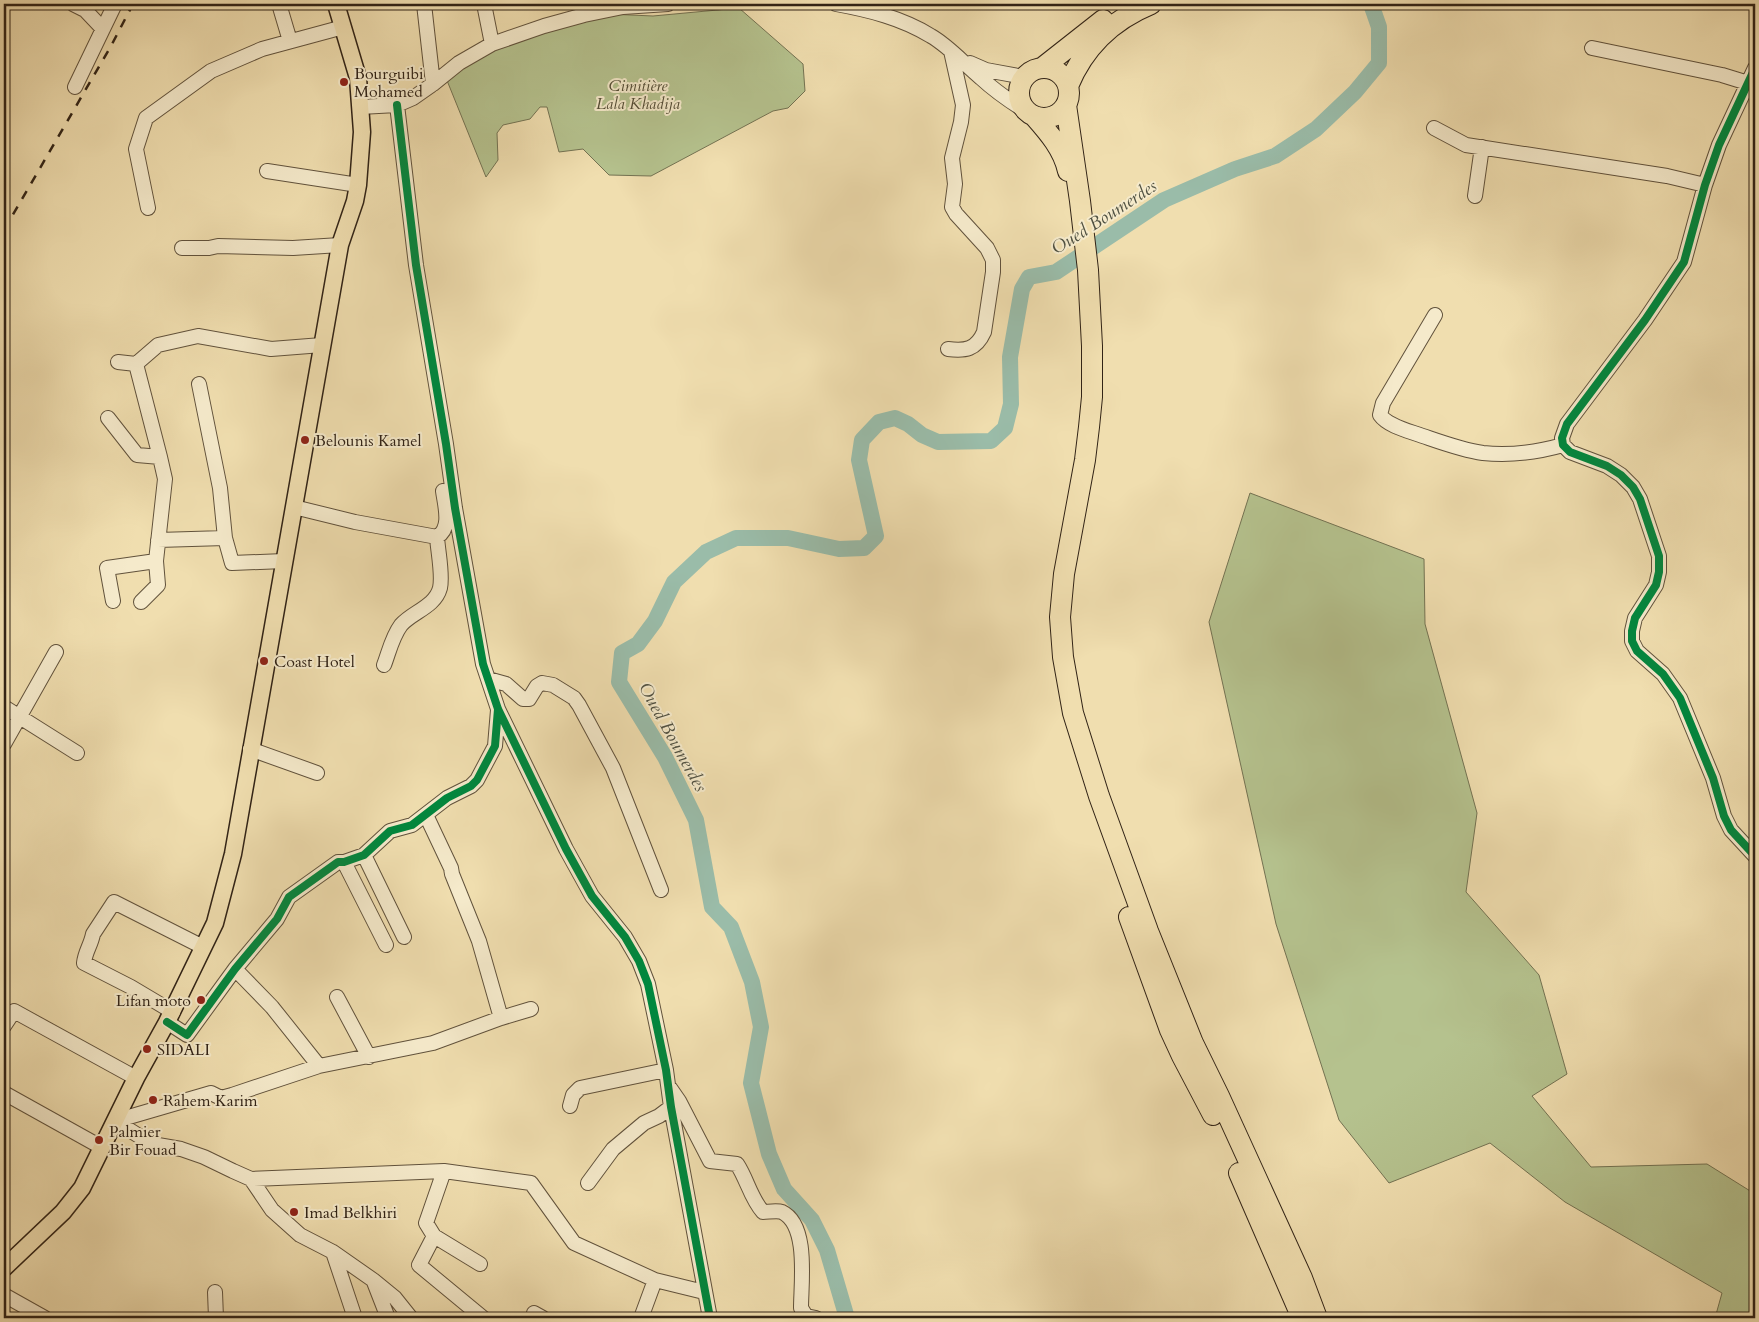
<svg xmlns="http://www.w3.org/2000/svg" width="1759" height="1322" font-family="Cardo,serif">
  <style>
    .green { fill: #b5c28e; stroke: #737252 }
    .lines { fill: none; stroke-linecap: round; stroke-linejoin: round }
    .river { stroke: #9abca9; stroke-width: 16 }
    .minor-casing { stroke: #61523c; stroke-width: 16 }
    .major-casing { stroke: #312316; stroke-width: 19 }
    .highway-casing { stroke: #312316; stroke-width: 22 }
    .minor { stroke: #f5eacb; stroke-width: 14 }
    .major { stroke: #f0deaf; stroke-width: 16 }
    .highway { stroke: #f0deaf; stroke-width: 20 }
    .rail { stroke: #312316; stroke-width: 2.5; stroke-dasharray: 9 9; stroke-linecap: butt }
    .cycleway-casing { stroke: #f5eacb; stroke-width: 11 }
    .cycleway { stroke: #00873e; stroke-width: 8 }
    .poi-dot { fill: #8f2418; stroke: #f5eacb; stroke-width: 2 }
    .labels { text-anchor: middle; stroke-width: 4; stroke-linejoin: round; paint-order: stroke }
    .poi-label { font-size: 16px; fill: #312316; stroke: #f5eacb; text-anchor: start }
    .park-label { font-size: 16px; font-style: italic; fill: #524b34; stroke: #f5eacb }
    .water-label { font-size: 18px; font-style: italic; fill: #505142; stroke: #f5eacb }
  </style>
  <rect width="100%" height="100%" fill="#f0deaf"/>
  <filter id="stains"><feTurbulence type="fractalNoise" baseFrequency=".004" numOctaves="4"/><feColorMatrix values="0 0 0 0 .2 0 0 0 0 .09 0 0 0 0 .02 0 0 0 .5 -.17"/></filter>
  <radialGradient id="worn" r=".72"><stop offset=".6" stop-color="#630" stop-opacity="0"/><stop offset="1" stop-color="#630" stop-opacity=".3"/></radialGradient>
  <path class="green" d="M739 8 803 64 805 91 788 108 773 111 651 176 609 175 583 149 559 152 547 107H540L530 119 503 125 497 133 498 160 486 177 446 78 504 42 608 14 653 16Z
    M1250 493 1424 559 1425 624 1477 813 1466 892 1539 975 1567 1074 1532 1096 1591 1167 1707 1164 1755 1194V1318H1715L1722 1293 1565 1202 1490 1143 1389 1183 1339 1120 1276 924 1209 622Z"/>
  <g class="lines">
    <path class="river" d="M847 1318 827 1250 812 1220 784 1189 769 1154 751 1083 761 1027 752 982 731 927 712 907 696 820 665 757 619 682 622 653 638 644 655 621 674 582 706 552 736 538H788L839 549 864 548 876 536 859 460 862 440 879 422 895 418 908 424 922 435 938 442 991 441 1005 428 1011 404 1010 357 1022 289 1029 277 1056 272 1164 200 1235 169 1275 156 1316 129 1355 92 1379 63V27L1371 4"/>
    <defs>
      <path id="minor" d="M73 4 85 10 103 29
        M279 4 290 41
        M424 4 433 84
        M484 4 492 44
        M836 4C869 10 902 18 931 36 950 47 964 64 981 78 995 91 1011 102 1027 112
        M1592 48 1722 75 1748 83
        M970 63 986 70 1024 77
        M1755 68 1719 145 1705 185 1684 262 1645 320 1567 424 1562 438 1563 445 1570 452 1607 466 1621 475 1633 487 1640 499 1659 556V572L1656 585 1635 618 1632 631V641L1637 651 1663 674 1680 698 1713 778 1724 816 1731 830 1755 856
        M75 87 115 4
        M397 105 416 265 446 444 455 508 483 664 498 709 566 849 592 896 625 937 639 961 648 984 666 1070 671 1107 710 1318
        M360 107 397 105 413 98 433 84 459 63 492 44 544 26 584 15 623 7 668 4
        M1434 128 1466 145 1667 176 1705 185
        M267 171 358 185
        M1475 196 1482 147
        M148 208 136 149 146 118 211 71 262 49 336 29
        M182 248H209L218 246 293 248 340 245
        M1435 315 1383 403 1380 415C1387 425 1405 430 1417 434 1438 441 1461 450 1483 453 1510 456 1538 452 1563 445
        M948 349C965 351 976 350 984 332L993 272V260L987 248 956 214 952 207 955 184 952 158 961 122 963 105 951 51
        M118 362 136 364 160 457
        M136 364 158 345 198 336 271 349 322 345
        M199 384 220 488 225 538 232 563 284 561
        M108 418 137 455 160 457 165 479 156 561 158 585 141 602
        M294 507 355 522 437 537C452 528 445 506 443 491
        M158 540 225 538
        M113 601 107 568 156 561
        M384 665C389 652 392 637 401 625 412 612 435 607 440 588 443 575 438 552 437 537
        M488 679 506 684 523 699H529L537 686 542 683 553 685 574 698 579 705 613 768 661 890
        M4 707 77 753
        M4 744 56 652
        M250 749 317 773
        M426 815 451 868 452 874 479 941 501 1018
        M364 855 404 937
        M344 862 386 945
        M235 969 272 1007 319 1066
        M337 997 369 1057
        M173 1012 131 987 84 963C85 952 91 945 93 934L114 902 203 947
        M167 1022 187 1035 235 969 277 919 289 897 338 862H344L364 855 390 831 412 825 447 798 471 786 477 780 495 746 498 710
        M4 1026 14 1011 136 1078
        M670 1088 679 1101 710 1161 737 1164C747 1179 751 1199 763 1212 768 1212 777 1210 782 1212 809 1225 801 1283 801 1308L806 1316 816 1318
        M4 1093 101 1147
        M570 1106 573 1095 580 1088 666 1070
        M115 1121 211 1093 221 1098 232 1095 319 1066 433 1043 501 1018 531 1009
        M115 1121 152 1144 181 1149 204 1157 233 1171 251 1179 272 1210 300 1235 333 1252 373 1280 395 1298 411 1318
        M444 1171 426 1223 434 1236 419 1265 483 1318
        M251 1179 444 1171 531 1183 574 1243 655 1280
        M588 1183 613 1149 644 1123 659 1116 671 1107
        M434 1236 480 1264
        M333 1252 355 1318
        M374 1282 388 1318
        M215 1292 216 1318
        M4 1295 45 1318
        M534 1313 543 1318
        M641 1318 655 1280 704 1292"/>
      <path id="major" d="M4 1268 63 1212 82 1188 136 1078 167 1022 215 923 233 854 340 245 355 201 358 185 362 132 358 78 336 4"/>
      <path id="highway" d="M1042 68 1103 20
        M1019 93a25 25 0 1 1 50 0a25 25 0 1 1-50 0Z
        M1068 86C1084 47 1112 20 1151 4
        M1066 105 1080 201 1088 270 1092 346V397L1089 427 1085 460 1064 574 1060 617 1063 657 1073 713 1099 796 1148 931 1193 1043 1219 1096 1302 1278 1317 1318
        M1034 116C1049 133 1063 149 1068 171
        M1129 917 1170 1030 1182 1056 1213 1115
        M1239 1173 1302 1318"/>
    </defs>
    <use href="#minor" class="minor-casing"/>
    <use href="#major" class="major-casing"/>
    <use href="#highway" class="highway-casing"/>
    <use href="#minor" class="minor"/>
    <use href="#major" class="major"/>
    <use href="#highway" class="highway"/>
    <path class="rail" d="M4 230 111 46 133 4"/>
    <defs>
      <path id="cycleway" d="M1755 68 1719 145 1705 185 1684 262 1645 320 1567 424 1562 438 1563 445 1570 452 1607 466 1621 475 1633 487 1640 499 1659 556V572L1656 585 1635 618 1632 631V641L1637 651 1663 674 1680 698 1713 778 1724 816 1731 830 1755 856
        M397 105 416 265 446 444 455 508 483 664 498 709 566 849 592 896 625 937 639 961 648 984 666 1070 671 1107 710 1318
        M167 1022 187 1035 235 969 277 919 289 897 338 862H344L364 855 390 831 412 825 447 798 471 786 477 780 495 746 498 709"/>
    </defs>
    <use href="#cycleway" class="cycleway-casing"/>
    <use href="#cycleway" class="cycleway"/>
  </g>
  <g class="poi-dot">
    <circle cx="344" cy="82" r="5"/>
    <circle cx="305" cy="440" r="5"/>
    <circle cx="264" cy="661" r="5"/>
    <circle cx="201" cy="1000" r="5"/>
    <circle cx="147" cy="1049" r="5"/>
    <circle cx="153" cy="1100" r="5"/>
    <circle cx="99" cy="1140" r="5"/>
    <circle cx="294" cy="1212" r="5"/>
  </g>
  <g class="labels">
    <g class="poi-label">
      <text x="354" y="79">Bourguibi<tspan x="354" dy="18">Mohamed</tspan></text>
      <text x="315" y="446">Belounis Kamel</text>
      <text x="274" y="667">Coast Hotel</text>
      <text x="191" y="1006" text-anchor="end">Lifan moto</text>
      <text x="157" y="1055">SIDALI</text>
      <text x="163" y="1106">Rahem Karim</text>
      <text x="109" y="1137">Palmier<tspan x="109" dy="18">Bir Fouad</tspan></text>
      <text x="304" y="1218">Imad Belkhiri</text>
    </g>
    <g class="park-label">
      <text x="638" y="91">Cimitière<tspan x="638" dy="18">Lala Khadija</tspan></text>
    </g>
    <g class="water-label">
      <text transform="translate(1104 217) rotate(-33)" y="6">Oued Boumerdes</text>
      <text transform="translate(673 737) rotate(61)" y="6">Oued Boumerdes</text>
    </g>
  </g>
  <rect width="1759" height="1322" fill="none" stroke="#f0deaf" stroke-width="20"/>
  <rect x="5" y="5" width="1749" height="1312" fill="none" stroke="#312316" stroke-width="2.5"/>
  <rect x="10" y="10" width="1739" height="1302" fill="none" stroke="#312316"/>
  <rect width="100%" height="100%" filter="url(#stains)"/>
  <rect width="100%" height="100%" fill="url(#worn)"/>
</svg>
